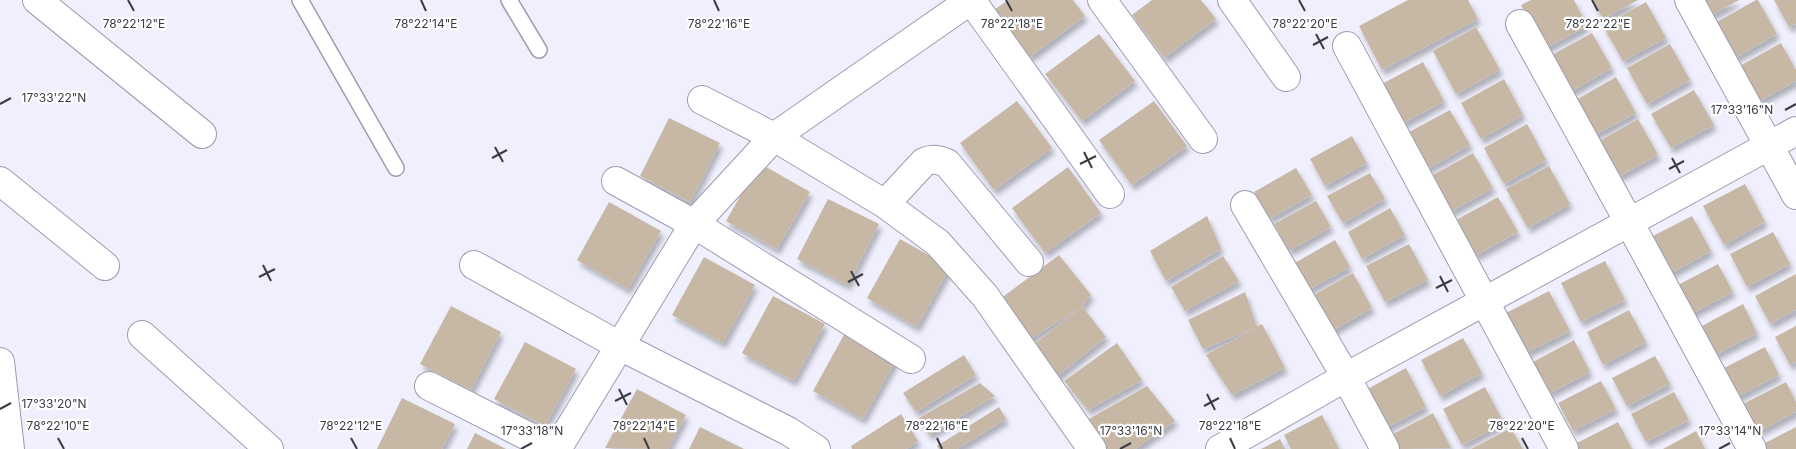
<svg xmlns="http://www.w3.org/2000/svg" width="1796" height="449" font-family="Inter,sans-serif">
  <style>
    .building { fill: #c7b8a6; filter: url(#shadow) }
    .lines { fill: none; stroke-linecap: round; stroke-linejoin: round }
    .lane-casing { stroke: #9d9cb1; stroke-width: 18 }
    .street-casing { stroke: #9d9cb1; stroke-width: 30 }
    .lane { stroke: #fff; stroke-width: 15 }
    .street { stroke: #fff; stroke-width: 28 }
    .ticks { fill: none; stroke: #3b3b44; stroke-width: 2 }
    .ticks-label { font-size: 12px; text-anchor: middle; fill: #3b3b44; stroke: #fefefe; stroke-width: 4.5; stroke-linejoin: round; paint-order: stroke }
  </style>
  <defs>
    <filter id="shadow"><feDropShadow dx="3" dy="5.5" stdDeviation="2.5" flood-color="#0004"/></filter>
  </defs>
  <rect width="100%" height="100%" fill="#efeffd"/>
  <path class="building" d="M1008 0H1073L1085 16 1030 57 994 10Z
    M1152 0H1201L1216 19 1164 58 1132 15Z
    M1408 0H1468L1478 19 1382 70 1359 26Z
    M1531 0H1574L1587 26 1544 49 1521 5Z
    M1592 0H1638L1603 19Z
    M1703 0H1739L1711 15Z
    M1756 0H1758L1777 34 1735 58 1715 23Z
    M1774 0H1796V24L1789 27Z
    M1646 2 1666 38 1623 61 1603 26Z
    M1476 27 1500 70 1456 94 1433 51Z
    M1592 33 1612 68 1570 92 1550 56Z
    M1099 34 1135 81 1082 121 1045 74Z
    M1781 43 1796 70V81L1758 102 1738 67Z
    M1670 44 1690 80 1647 104 1627 68Z
    M1423 62 1444 101 1402 124 1380 85Z
    M1616 77 1636 113 1593 136 1574 101Z
    M1504 79 1523 115 1481 139 1461 103Z
    M1694 90 1714 125 1671 148 1651 114Z
    M1017 101 1052 148 994 190 960 143Z
    M1154 101 1187 146 1132 185 1099 140Z
    M1450 110 1470 145 1427 169 1407 133Z
    M669 118 720 143 690 202 640 176Z
    M1638 119 1658 155 1616 178 1596 143Z
    M1527 124 1546 160 1504 184 1484 148Z
    M1352 136 1367 163 1325 186 1310 159Z
    M1473 153 1493 188 1450 212 1431 176Z
    M759 163 810 192 777 249 726 221Z
    M1549 166 1570 204 1528 228 1506 189Z
    M1068 167 1101 213 1045 253 1012 208Z
    M1296 168 1312 195 1269 219 1254 192Z
    M1370 173 1385 199 1343 223 1327 196Z
    M1745 184 1765 222 1724 245 1703 206Z
    M1498 197 1518 232 1475 256 1456 220Z
    M828 199 879 224 848 285 797 259Z
    M1316 201 1331 227 1289 251 1274 224Z
    M609 202 661 231 628 289 577 260Z
    M1390 208 1405 235 1362 259 1348 232Z
    M1207 216 1221 249 1166 281 1150 251Z
    M1692 216 1711 251 1668 275 1649 238Z
    M1773 232 1790 264 1747 287 1730 254Z
    M900 239 950 267 917 327 867 298Z
    M1335 240 1350 267 1308 290 1293 264Z
    M1409 244 1428 280 1385 302 1366 266Z
    M1059 255 1091 295 1082 306 1106 337 1056 377 1032 346 1080 308 1027 341 1000 299Z
    M1223 256 1239 281 1185 311 1171 287Z
    M704 257 755 285 723 343 672 315Z
    M1605 261 1625 300 1581 322 1561 283Z
    M1718 264 1733 292 1691 314 1676 286Z
    M1353 273 1372 308 1330 332 1310 297Z
    M1796 274V310L1770 324 1755 296Z
    M1549 291 1570 331 1526 353 1506 313Z
    M1245 292 1257 327 1203 349 1188 320Z
    M773 296 825 324 794 381 742 353Z
    M1743 304 1757 333 1715 355 1700 327Z
    M451 306 501 332 471 390 420 364Z
    M1629 310 1646 342 1603 365 1587 332Z
    M1262 324 1285 368 1232 395 1206 355Z
    M1796 326V362L1790 365 1775 337Z
    M846 331 896 360 863 419 813 391Z
    M1463 338 1482 373 1440 396 1421 360Z
    M1574 340 1590 372 1548 394 1531 363Z
    M525 342 576 369 545 426 494 399Z
    M1117 343 1142 380 1088 410 1064 381Z
    M1765 347 1779 375 1737 397 1722 369Z
    M964 355 976 375 916 412 903 393Z
    M1655 356 1670 384 1627 406 1612 378Z
    M1406 368 1426 407 1384 429 1364 391Z
    M1601 381 1616 409 1573 431 1558 403Z
    M1786 382 1796 402V412L1758 432 1743 404Z
    M980 383 995 396 929 435 919 418Z
    M1147 386 1175 421 1135 449H1106L1087 420Z
    M1485 387 1504 423 1462 445 1443 409Z
    M637 389 686 415 668 449 605 448Z
    M1674 392 1689 420 1646 442 1631 414Z
    M402 398 455 424 442 449H377Z
    M999 407 1006 419 957 449H939L937 446Z
    M1433 413 1451 448 1396 449 1389 436Z
    M901 414 918 441 906 449H852L851 446Z
    M1322 415 1339 449H1291L1284 435Z
    M1618 422 1632 449H1578L1575 444Z
    M700 427 744 449H689Z
    M1796 427V449H1763L1761 445Z
    M1511 428 1523 449H1471Z
    M1696 431 1705 449H1663Z
    M475 433 506 449H467Z
    M1280 439 1285 449H1261Z"/>
  <g class="lines">
    <defs>
      <path id="lane" d="M300 0 396 168
        M509 0 539 50"/>
      <path id="street" d="M37 0 202 134
        M1102 0 1203 139
        M1232 0 1286 77
        M1689 0 1796 195
        M1520 24 1629 222 1752 449
        M1347 46 1564 449
        M702 100 774 137 885 204 938 243 985 296 1092 449
        M0 181 105 266
        M616 181 694 224 911 359
        M885 204 924 162C933 158 939 160 947 163L1029 262
        M1245 205 1346 377 1385 449
        M474 265 620 346 788 431 816 449
        M142 335 269 449
        M0 362 10 449
        M429 386 553 449
        M557 449 694 224 774 137 971 0 1110 194
        M1220 449 1346 377 1796 131"/>
    </defs>
    <use href="#lane" class="lane-casing"/>
    <use href="#street" class="street-casing"/>
    <use href="#lane" class="lane"/>
    <use href="#street" class="street"/>
  </g>
  <path class="ticks" d="M128 0 134 11M421 0 426 11M714 0 719 11M1006 0 1012 11M1299 0 1305 11M1592 0 1598 11M1316 34 1324 49M1313 45 1328 37M0 104 11 98M1785 110 1796 104M495 147 503 162M1084 152 1092 168M492 158 507 150M1672 158 1680 173M1080 164 1096 156M1669 169 1684 161M263 265 271 281M851 271 859 286M1440 276 1448 292M259 277 275 269M848 282 863 274M1436 288 1452 280M619 389 627 405M1207 394 1215 410M615 401 631 393M1204 406 1219 398M0 409 11 403M58 438 64 449M351 438 357 449M644 438 649 449M937 438 942 449M1230 438 1235 449M1522 438 1528 449M521 449 532 443M1120 449 1131 443M1719 449 1730 443"/>
  <g class="ticks-label">
    <text x="134" y="28">78°22'12"E</text>
    <text x="426" y="28">78°22'14"E</text>
    <text x="719" y="28">78°22'16"E</text>
    <text x="1012" y="28">78°22'18"E</text>
    <text x="1305" y="28">78°22'20"E</text>
    <text x="1598" y="28">78°22'22"E</text>
    <text x="54" y="102">17°33'22"N</text>
    <text x="1742" y="114">17°33'16"N</text>
    <text x="54" y="408">17°33'20"N</text>
    <text x="58" y="430">78°22'10"E</text>
    <text x="351" y="430">78°22'12"E</text>
    <text x="644" y="430">78°22'14"E</text>
    <text x="937" y="430">78°22'16"E</text>
    <text x="1230" y="430">78°22'18"E</text>
    <text x="1522" y="430">78°22'20"E</text>
    <text x="532" y="435">17°33'18"N</text>
    <text x="1131" y="435">17°33'16"N</text>
    <text x="1730" y="435">17°33'14"N</text>
  </g>
</svg>
